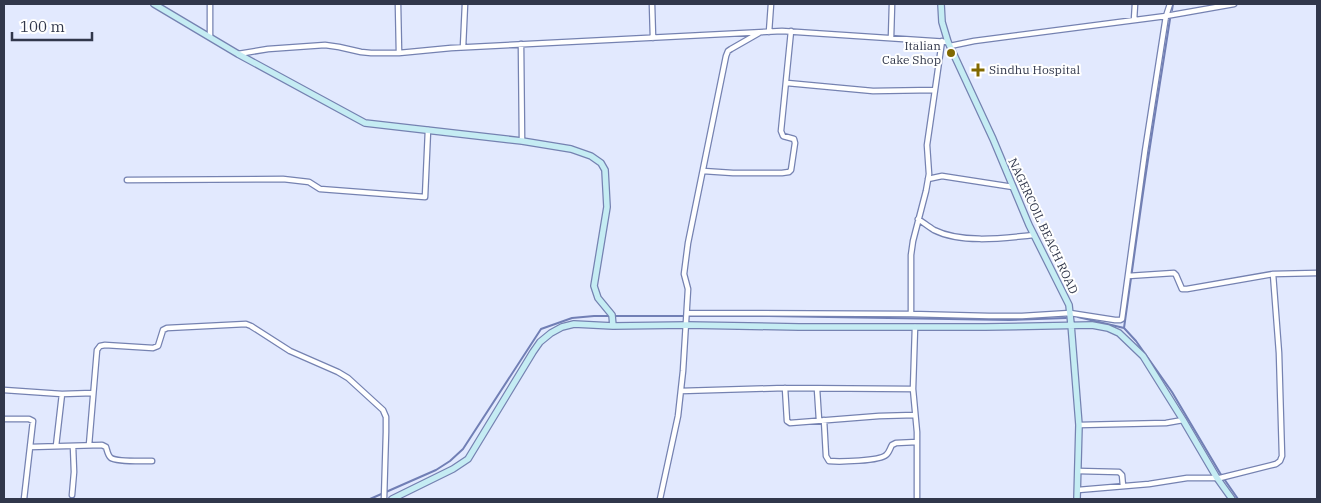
<svg xmlns="http://www.w3.org/2000/svg" width="1321" height="503" font-family="'IBM Plex Serif',serif">
  <style>
    .lines { fill: none; stroke-linecap: round; stroke-linejoin: round }
    .stream { stroke: #717fb5; stroke-width: 2 }
    .street-casing { stroke: #7582b1; stroke-width: 7 }
    .secondary-casing { stroke: #7582b1; stroke-width: 8 }
    .street { stroke: #fff; stroke-width: 4.5 }
    .secondary { stroke: #c5ecf3; stroke-width: 5.5 }
    .poi-dot { fill: #816900; stroke: #fff; stroke-width: 2 }
    .labels { text-anchor: middle; stroke-width: 4; stroke-linejoin: round; paint-order: stroke }
    .poi-label { font-size: 12px; fill: #31374b; stroke: #fff; text-anchor: end }
    .street-label { font-size: 12px; fill: #31374b; stroke: #fff }
  </style>
  <rect width="100%" height="100%" fill="#e2e9fe"/>
  <g class="lines">
    <path class="stream" d="M1172 10 1173 4
      M1078 317 1124 328 1136 341 1172 392 1220 473 1238 499
      M1124 328C1129 290 1135 252 1140 214 1149 149 1160 84 1170 19
      M370 499 436 470 450 461 463 449 541 329 572 318 594 316H768L1009 320 1066 318"/>
    <defs>
      <path id="street" d="M210 4V37
        M398 4 399 53
        M652 4 653 38
        M1134 20 1135 4
        M769 32 771 4
        M891 38 892 4
        M521 44 522 141
        M950 46 974 41 1166 16 1234 4
        M463 47 465 4
        M238 54 268 49 325 45 339 47 361 52 371 53H399L451 48 782 31 948 42
        M787 83 873 91 935 90 942 41
        M703 171 733 173H782L789 172 791 170 795 143 794 139 783 136 781 131 791 31
        M928 179 942 176 1013 187
        M127 180 283 179 309 182 320 189 425 197 428 130
        M918 219C924 223 929 227 934 230 962 244 1005 238 1034 235
        M1128 276 1174 273 1176 275 1182 289H1187L1273 274 1317 273
        M687 313 911 314 989 316H1022L1070 313 1115 320H1120L1122 319 1145 151 1166 16 1170 4
        M911 314V255L913 241 926 191 929 174 927 145 935 90
        M915 327 913 389 917 432V499
        M785 388 787 421 790 423 879 416 915 415
        M817 389 819 420
        M4 390 62 394 93 393
        M681 391 785 388 913 389
        M4 419H29L33 421 24 499
        M824 420 826 456 829 461C839 462 880 461 886 455 889 453 890 448 892 445L896 443 917 442
        M1079 425 1166 423 1183 420
        M89 445 97 350 100 346 105 345 153 348 158 346 163 330 167 328 246 324 251 326 290 351 338 372 348 378 383 410 386 417V432L384 499
        M56 446 62 394
        M30 447 102 445 106 447C107 450 108 456 111 458 117 462 144 461 152 461
        M1078 471 1119 472 1122 475 1123 486
        M1078 490 1149 484 1187 478H1220L1276 464 1280 461 1282 456 1279 353 1273 274
        M72 495 74 472 73 446
        M660 499 678 416 683 371 688 289 684 274 688 243 726 56 728 51 731 49 759 33"/>
      <path id="secondary" d="M154 4 238 54 365 123 522 141 571 149 591 156 601 163 605 170 607 207 594 286 598 298 612 315 613 326
        M941 4 942 22 948 42 993 139 1029 225 1069 305 1071 324 1079 425 1077 499
        M392 499 453 469 468 459 533 352 540 342 551 333 562 327 574 324 613 326 687 325 799 327H985L1092 325 1108 328 1119 333 1143 356 1183 420 1217 478 1232 499"/>
    </defs>
    <use href="#street" class="street-casing"/>
    <use href="#secondary" class="secondary-casing"/>
    <use href="#street" class="street"/>
    <use href="#secondary" class="secondary"/>
  </g>
  <g class="poi-dot">
    <circle cx="951" cy="53" r="5"/>
    <path d="M975.5 62.5h5v5h5v5h-5v5h-5v-5h-5v-5h5z"/>
  </g>
  <g class="labels">
    <g class="poi-label">
      <text x="941" y="50">Italian<tspan x="941" dy="14">Cake Shop</tspan></text>
      <text x="989" y="74" text-anchor="start">Sindhu Hospital</text>
    </g>
    <g class="street-label">
      <text transform="translate(1043 226) rotate(65)" y="4">NAGERCOIL BEACH ROAD</text>
    </g>
  </g>
  <rect width="1321" height="503" fill="none" stroke="#31374b" stroke-width="10"/>
  <path d="M12 32v8h80v-8" fill="none" stroke="#31374b" stroke-width="2.5"/>
  <text x="20" y="32" font-size="15" fill="#31374b" stroke="#ffffff" stroke-width="4" paint-order="stroke">100 m</text>
</svg>
